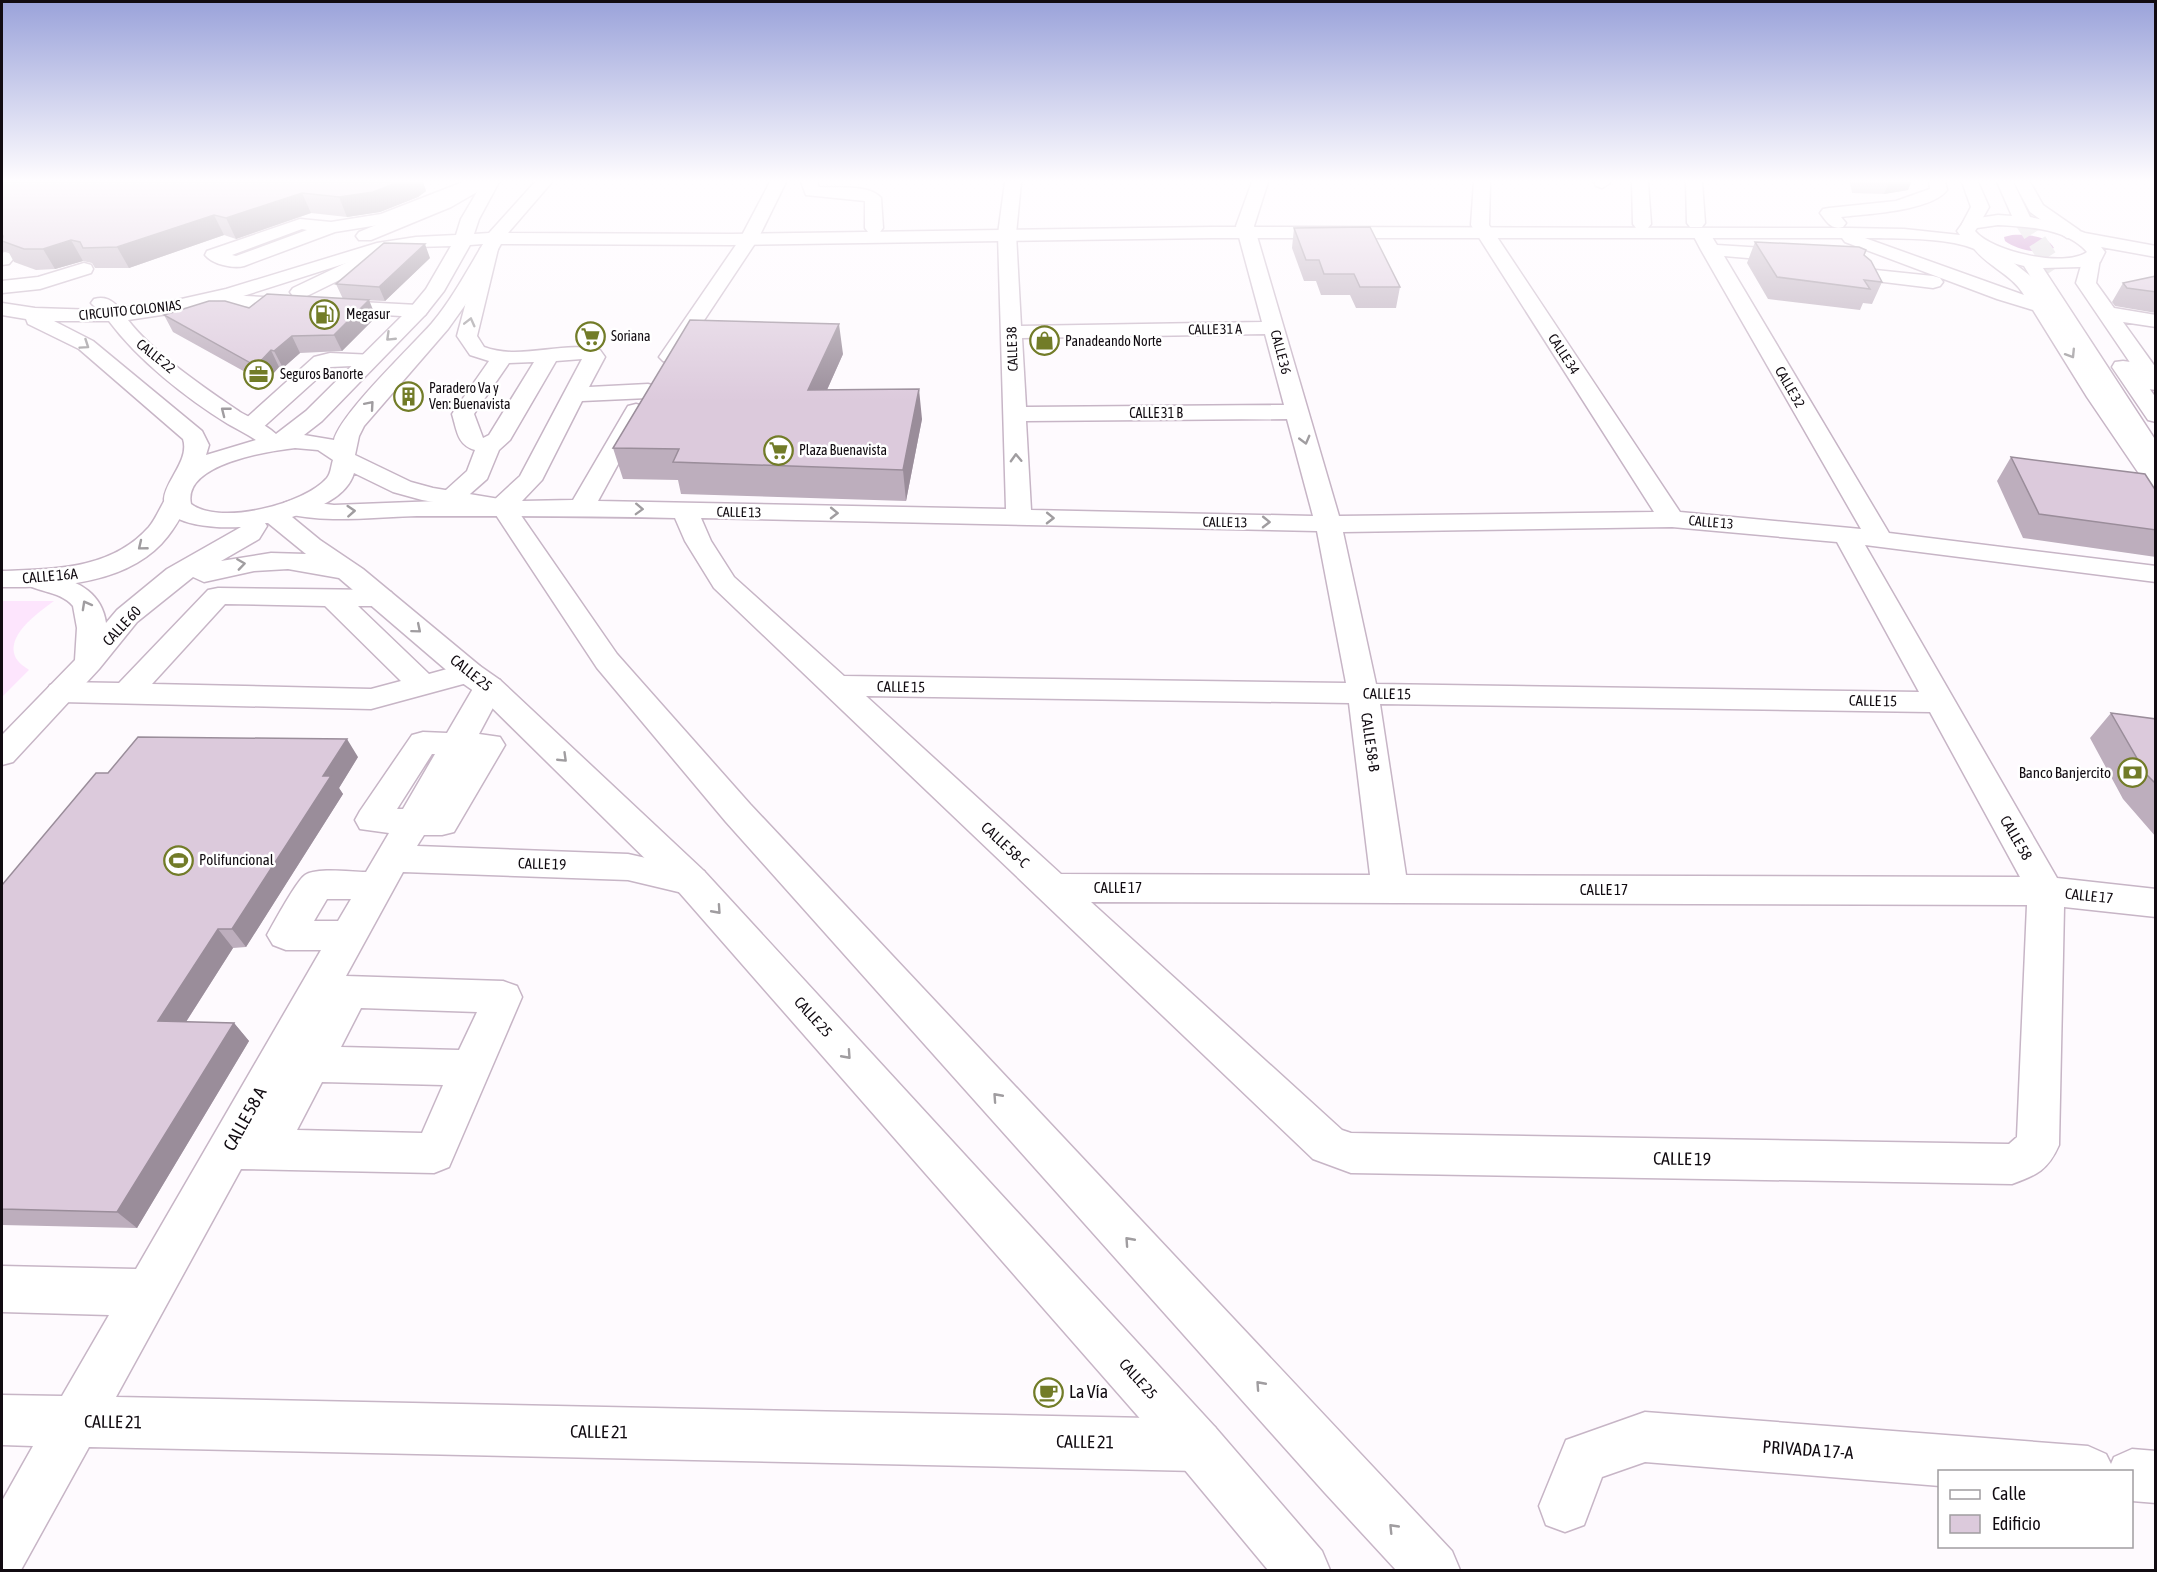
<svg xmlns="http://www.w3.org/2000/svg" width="2157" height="1572" font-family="'Asap Condensed',sans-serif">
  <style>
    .green { fill: #fde5fd }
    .water { fill: #c587c6 }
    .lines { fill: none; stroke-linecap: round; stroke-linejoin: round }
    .major-tunnel { stroke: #dad6da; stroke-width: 19; stroke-dasharray: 19 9; stroke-linecap: butt }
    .minor-casing { stroke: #c7b5c6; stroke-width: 3 }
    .major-casing { stroke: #c7b5c6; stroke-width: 3 }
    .minor { fill: #fff; fill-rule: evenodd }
    .major { fill: #fff; fill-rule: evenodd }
    .wall { fill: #bdaebd }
    .shaded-wall { fill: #9a8d9a }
    .building { fill: #dccadc; stroke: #9a8d9a; stroke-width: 1.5 }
    .oneway { stroke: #a09da0 }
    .labels { text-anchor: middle; stroke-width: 5; stroke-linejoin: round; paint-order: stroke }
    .far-street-label { font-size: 14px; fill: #110b11; stroke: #fff }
    .far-poi-label { font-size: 14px; fill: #110b11; stroke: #fff; text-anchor: start }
    .street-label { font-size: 15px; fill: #110b11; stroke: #fff }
    .poi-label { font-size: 15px; fill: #110b11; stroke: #fff; text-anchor: end }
    .near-street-label { font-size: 18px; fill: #110b11; stroke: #fff }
    .near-poi-label { font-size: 18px; fill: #110b11; stroke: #fff; text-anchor: start }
  </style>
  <rect width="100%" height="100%" fill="#fefafe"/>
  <path class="green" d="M2 601H54C39 612 1 638 18 661 20 664 25 667 29 670L2 697Z"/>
  <path class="water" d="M2012 235C2025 234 2047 235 2054 248 2040 255 2017 250 2005 241L2004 237Z"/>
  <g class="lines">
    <path class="major-tunnel" d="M2022 218 2055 269"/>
    <defs>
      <path id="minor" d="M463 182H487L485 185 391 223 335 232 244 266C233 269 212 264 205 255L207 251 300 219 331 222 381 214ZM302 229 307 230 236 256 232 255Z
        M770 182H786L758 239 677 361 670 363 663 361 659 357 740 239Z
        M801 182H817L819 187C836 188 870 184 881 198L883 228 880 232H868L865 228V201L806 195Z
        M1005 182H1021L1016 234 1021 326 1262 322 1236 226 1252 182H1268L1254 226 1339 516 1654 512 1471 225 1474 182H1490L1489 225 1680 512 1861 529 1701 250 1692 233 1695 229H1707L1717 245 1795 250 1802 252 1804 256 1802 260 1795 262 1724 256 1889 533 2156 566V582L1865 545 2057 878 2156 889V917L2064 907 2059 1145C2048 1170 2037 1175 2012 1184L1351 1173 1313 1159 714 588 685 541 675 518C589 516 503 516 417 516 372 517 328 524 284 513L280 508 284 503 293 500 334 505 438 501 436 499 467 471 475 450C457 445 457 430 452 414L489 361 470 355 457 336 480 249 483 245H495L498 249 477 336 484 347C521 361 563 340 600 350L605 357 589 387 648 384 656 386 659 391 656 396 648 398 582 401 542 480 522 501 573 500 625 411 628 406 636 404 644 406 647 411 598 501 1006 509 998 234ZM1265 334 1284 405 1026 407 1022 338ZM582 359 520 476 493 501H462L487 479 499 450 510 440 556 361ZM534 362 489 435 483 438 474 414 509 363ZM1287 419 1313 516 1031 510 1026 421ZM701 518 1317 531 1346 683 844 676 734 577 711 541ZM1672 527 1837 542 1919 692 1376 684 1343 532ZM866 696 1349 703 1370 875 1061 874ZM1380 704 1930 712 2020 877 1406 875ZM1091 902 2027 905 2017 1137 2009 1144 1351 1133 1342 1130Z
        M1594 182H1610V183L1602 188 1596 186Z
        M1632 182H1648L1651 224 1648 228H1636L1633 224Z
        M1686 182H1702L1705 223 1702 227H1690L1687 223Z
        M1929 182H1945L1947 190C1932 211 1866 214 1841 217L1846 223 1843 227C1831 230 1827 222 1820 213L1823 209 1829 208 1896 201 1930 189Z
        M1962 182H1978L1989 207 1977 228H1965L1962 224 1971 207Z
        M2014 182H2030L2043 205 2079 230 2082 234 2079 238H2067L2030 212Z
        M1851 233 2024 295C2012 274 1986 266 1972 246L1975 242H1987L2033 278 2108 396 2156 463V488L2147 486 2144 481 2087 397 2033 310 1997 299 1845 242 1842 238 1845 234Z
        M371 251 378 253 380 257 378 261 307 296H293L290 292 293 288Z
        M5 252 12 254 14 258 9 264 2 265V253Z
        M2091 253 2098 255 2100 259 2096 283 2114 308 2156 315V327L2123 322 2156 368V390L2148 389 2076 283 2084 255Z
        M84 263 91 265 93 269 91 273 40 289 2 293V281L38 277Z
        M1866 269 1933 276 1940 278 1943 282 1940 286 1933 288 1859 279 1857 275 1859 271Z
        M225 295 418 305 425 307 428 311 425 315 418 317 218 305 215 301 218 297Z
        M330 353 375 355 378 360 375 365 330 367 259 431 251 433 243 431 239 426 243 421 314 357Z
        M177 492 186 495 190 500C183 512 177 525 168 536 131 584 57 588 2 587V571C54 569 111 570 149 527 157 517 161 505 168 495Z
        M218 588 381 590 391 592 395 598 391 604 381 606H358L429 674 469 663 480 666 484 673 480 680 489 677 500 680 504 687 479 734 500 737 505 745 454 832 442 835H424L417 846 628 854 704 871 709 881 704 891 691 895 628 880 403 872 346 976 503 981 517 986 522 997 449 1167 434 1173 241 1169 116 1397 1197 1419 1215 1427 1223 1445 1215 1463 1197 1471 89 1447 21 1570H2V1501L33 1446 2 1445V1395L62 1396 109 1315 2 1312V1266L136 1269 321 950H286L273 945 267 935C273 924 297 880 305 875 317 867 352 872 366 872L389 833 360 829 355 820 360 811 412 735 423 732 447 733 478 680 371 709 61 702 50 699 46 692 50 685 61 682 119 683 208 590ZM225 604 325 606 401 681 371 689 152 684ZM432 754H435L403 809H397ZM327 899H351L338 921H314ZM361 1008 477 1012 459 1050 341 1047ZM322 1082 443 1085 422 1133 297 1130Z
        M1645 1412 2088 1446 2106 1454 2111 1464 2114 1457 2132 1449 2156 1451V1503L2132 1501V1472H1940V1486L1645 1462 1602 1477 1584 1525 1565 1532 1546 1525 1539 1506 1566 1440Z"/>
      <path id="major" d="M470 182H499L479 219 474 234 489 233 535 182H552L508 233 731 234 1212 227 1848 228 1904 229 1960 235 1957 231 1965 220 1998 215 2012 216 1997 182H2013L2030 217 2058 223 2085 233 2156 246V257L2101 247 2105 252 2100 262 2080 267 2043 268 2156 441V468L2147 466 2144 461 2024 266C2005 262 1990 255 1972 248 1943 237 1898 239 1866 238H1212L731 245 501 244 473 294 448 329 364 426 359 436 355 455 411 482 433 488 511 501 617 654 750 804 1452 1551 1460 1570H1396L1325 1493 726 822 597 668 494 512 422 500 393 492 354 473C346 499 314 509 292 517L320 540 363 569 480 666 500 680 704 871 1215 1427 1322 1551 1330 1570H1268L1179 1463 678 891 478 694 458 680 339 578 288 569 254 571 204 582 193 577 137 622 99 669 13 762 2 765V735L75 660 77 628 73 606C59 589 31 593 21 579L25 573C36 571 43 573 53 575 80 582 102 594 106 623L117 610 167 569 241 527C222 528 164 528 164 499 165 481 190 460 183 439L79 349 28 324 26 319 2 315V303L35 308 98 310 91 303 94 299C105 296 112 300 119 308L168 302 226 289 377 243 416 237 456 235 461 219 477 192 451 207 371 240H359L356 236 359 232 439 199ZM1998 225C2028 227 2066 228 2087 252 2065 268 1992 252 1975 231L1977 228ZM483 244C467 271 452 299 432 323 410 348 341 413 334 440L304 435 322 421 425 315 444 291 470 245ZM451 246 426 289 411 307 306 411 276 434C265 424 252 419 240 412 205 388 153 353 128 320L168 314 240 297 378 253 416 247ZM54 321H109C138 360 186 398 228 424 237 429 247 434 256 440L206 455 209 445 202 431 93 341ZM295 448 318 450 333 460C331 466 331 473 327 478 305 504 220 526 191 504 182 464 269 451 295 448ZM265 523H268L306 554 271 553 221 561 259 539 267 526Z
        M2123 361 2131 362 2156 398V422L2148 420 2112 367 2115 362Z"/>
    </defs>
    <use href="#minor" class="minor-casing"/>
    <use href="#major" class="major-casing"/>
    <use href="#minor" class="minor"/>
    <use href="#major" class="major"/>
  </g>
  <path class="wall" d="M2 182H423L426 191 418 197 380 212 347 217 311 213 236 239 224 235 129 268H95L92 263 83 261 55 269 36 270 14 262 8 251H2Z
    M1850 182H1911L1908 190 1884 194 1852 193Z
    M1294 228 1400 287 1396 308H1356L1350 295H1321L1316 281H1304L1292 248Z
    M1755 242 1864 255 1882 282 1872 304 1863 303 1860 310 1768 299 1747 263Z
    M430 258 385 301 343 299 336 284Z
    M2156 276V313L2115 306 2112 302 2123 283Z
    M249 308 376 317 342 351 300 353 283 368 279 367 265 383 173 332 164 315Z
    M843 354 827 390 922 419 906 501 681 494 678 480 623 479 613 448Z
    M2011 457 2156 491V557L2023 538 1997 481Z
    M2111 713 2156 719V837L2123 799 2090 738Z
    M358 757 339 788 343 794 246 947 233 948 186 1022 234 1023 249 1041 137 1228 2 1225V885L108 773Z"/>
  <path class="shaded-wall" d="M399 182H423L426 191 418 197 380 212 347 217 339 197Z
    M1889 182H1911L1908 190 1884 194Z
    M302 193 311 213 236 239 226 218Z
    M214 215 224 235 129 268 117 247Z
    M71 240 83 261 55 269 43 249Z
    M425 244 430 258 385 301 379 287Z
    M369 300 376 317 342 351 334 335Z
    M839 324 843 354 813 421 808 390Z
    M292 336 300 353 283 368 274 351Z
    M271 350 279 367 265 383 256 366Z
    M919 389 922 419 906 501 903 470Z
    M347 739 358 757 339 788 343 794 246 947 232 929 323 776Z
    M218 929 233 948 175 1039 158 1021Z
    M234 1023 249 1041 137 1228 117 1212Z"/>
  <path class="building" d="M2 182H399L373 192 339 197 302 193 226 218 214 215 117 247 83 248 80 242 71 240 43 249H24L2 241 3 236 2 234Z
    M1370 227 1400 287H1360L1354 274H1324L1319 260H1306L1294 228Z
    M1755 242 1859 247 1866 250 1864 255 1871 261 1882 282 1864 280 1870 289 1777 277Z
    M384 243 425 244 379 287 336 284Z
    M2156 276V292L2127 288 2123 283Z
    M267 294 369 300 334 335 292 336 274 351 271 350 256 366 164 315 209 301H225L249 308Z
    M690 320 839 324 808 390 919 389 903 470 673 462 679 449 613 448Z
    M2011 457 2145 474 2156 491V530L2039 514Z
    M2111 713 2156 719V784L2146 774Z
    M138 737 347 739 323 776H331L232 929H218L158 1021 234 1023 117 1212 2 1209V885L96 773H108Z"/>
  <defs><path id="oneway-chevron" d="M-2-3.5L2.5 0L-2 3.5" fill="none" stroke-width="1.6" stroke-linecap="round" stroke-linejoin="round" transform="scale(1.5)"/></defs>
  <g class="oneway">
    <use href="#oneway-chevron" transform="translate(470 322) rotate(-76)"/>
    <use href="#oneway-chevron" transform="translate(390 337) rotate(136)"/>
    <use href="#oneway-chevron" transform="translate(85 345) rotate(34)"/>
    <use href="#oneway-chevron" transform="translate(2071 354) rotate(58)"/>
    <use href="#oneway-chevron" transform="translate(370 405) rotate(-49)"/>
    <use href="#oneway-chevron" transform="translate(225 411) rotate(-142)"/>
    <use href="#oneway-chevron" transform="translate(1305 440) rotate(75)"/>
    <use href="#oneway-chevron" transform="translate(1016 458) rotate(-92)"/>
    <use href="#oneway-chevron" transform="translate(639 509) rotate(2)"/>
    <use href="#oneway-chevron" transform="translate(351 511) rotate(-4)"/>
    <use href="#oneway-chevron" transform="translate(834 513) rotate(1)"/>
    <use href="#oneway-chevron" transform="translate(1050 518) rotate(1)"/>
    <use href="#oneway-chevron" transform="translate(1266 522) rotate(1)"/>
    <use href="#oneway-chevron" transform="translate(142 546) rotate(141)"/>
    <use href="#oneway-chevron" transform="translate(241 564) rotate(-8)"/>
    <use href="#oneway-chevron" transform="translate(86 605) rotate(-119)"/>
    <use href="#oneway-chevron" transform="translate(417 629) rotate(40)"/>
    <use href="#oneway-chevron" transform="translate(563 758) rotate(44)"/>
    <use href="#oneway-chevron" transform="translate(717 910) rotate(48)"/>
    <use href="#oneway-chevron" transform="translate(847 1055) rotate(48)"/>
    <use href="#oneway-chevron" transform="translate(997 1097) rotate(-132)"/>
    <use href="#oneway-chevron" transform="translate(1129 1241) rotate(-132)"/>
    <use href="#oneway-chevron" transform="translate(1260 1385) rotate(-132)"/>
    <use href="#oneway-chevron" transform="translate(1393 1528) rotate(-134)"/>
  </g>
  <linearGradient id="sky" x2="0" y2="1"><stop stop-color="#9aa2da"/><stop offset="0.45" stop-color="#fffdff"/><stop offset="1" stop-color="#fffdff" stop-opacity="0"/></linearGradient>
  <rect width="2157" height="402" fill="url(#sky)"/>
  <defs>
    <symbol id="fuel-ring" viewBox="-11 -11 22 22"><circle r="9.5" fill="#fff" stroke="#727c28" stroke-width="1.5"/><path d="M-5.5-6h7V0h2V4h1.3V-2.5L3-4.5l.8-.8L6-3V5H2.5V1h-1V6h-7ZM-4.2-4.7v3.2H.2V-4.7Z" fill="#727c28"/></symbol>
    <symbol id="supermarket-ring" viewBox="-11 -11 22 22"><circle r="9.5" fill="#fff" stroke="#727c28" stroke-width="1.5"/><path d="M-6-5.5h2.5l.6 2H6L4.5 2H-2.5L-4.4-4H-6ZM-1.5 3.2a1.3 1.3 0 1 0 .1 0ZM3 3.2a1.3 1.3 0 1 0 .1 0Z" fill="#727c28"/></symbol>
    <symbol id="shop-ring" viewBox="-11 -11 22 22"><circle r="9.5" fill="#fff" stroke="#727c28" stroke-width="1.5"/><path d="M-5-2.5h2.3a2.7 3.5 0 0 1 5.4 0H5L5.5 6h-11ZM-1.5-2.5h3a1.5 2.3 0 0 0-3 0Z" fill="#727c28"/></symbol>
    <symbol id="office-ring" viewBox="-11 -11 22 22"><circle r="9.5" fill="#fff" stroke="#727c28" stroke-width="1.5"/><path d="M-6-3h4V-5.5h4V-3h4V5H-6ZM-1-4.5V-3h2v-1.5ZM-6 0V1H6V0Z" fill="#727c28"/></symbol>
    <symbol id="building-ring" viewBox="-11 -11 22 22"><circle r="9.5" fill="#fff" stroke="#727c28" stroke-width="1.5"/><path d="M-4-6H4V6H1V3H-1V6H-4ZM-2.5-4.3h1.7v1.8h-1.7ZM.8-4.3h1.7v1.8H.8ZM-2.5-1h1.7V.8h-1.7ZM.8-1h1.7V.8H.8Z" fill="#727c28"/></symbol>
    <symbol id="bank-ring" viewBox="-11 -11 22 22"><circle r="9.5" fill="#fff" stroke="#727c28" stroke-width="1.5"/><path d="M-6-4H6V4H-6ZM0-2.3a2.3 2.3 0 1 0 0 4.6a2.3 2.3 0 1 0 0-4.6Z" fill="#727c28"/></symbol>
    <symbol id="stadium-ring" viewBox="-11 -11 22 22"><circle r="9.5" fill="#fff" stroke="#727c28" stroke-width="1.5"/><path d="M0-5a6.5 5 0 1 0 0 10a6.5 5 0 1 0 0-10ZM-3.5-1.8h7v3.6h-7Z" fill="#727c28"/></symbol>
    <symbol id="cafe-ring" viewBox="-11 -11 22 22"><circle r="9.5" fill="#fff" stroke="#727c28" stroke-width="1.5"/><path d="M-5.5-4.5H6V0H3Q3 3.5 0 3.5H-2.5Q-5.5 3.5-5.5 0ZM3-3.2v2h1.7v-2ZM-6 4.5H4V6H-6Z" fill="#727c28"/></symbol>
  </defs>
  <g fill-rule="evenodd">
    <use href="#fuel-ring" x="308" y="298" width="33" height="33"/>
    <use href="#supermarket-ring" x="574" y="320" width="33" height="33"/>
    <use href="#shop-ring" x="1028" y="324" width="33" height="33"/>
    <use href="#office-ring" x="242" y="358" width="33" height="33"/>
    <use href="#building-ring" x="392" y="380" width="33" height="33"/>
    <use href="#supermarket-ring" x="762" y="434" width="33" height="33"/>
    <use href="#bank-ring" x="2116" y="756" width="33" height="33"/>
    <use href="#stadium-ring" x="162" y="844" width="33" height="33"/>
    <use href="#cafe-ring" x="1032" y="1376" width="33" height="33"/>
  </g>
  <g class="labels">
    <g class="far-street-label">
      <text transform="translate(130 310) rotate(-6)" y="5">CIRCUITO COLONIAS</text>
      <text transform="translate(1215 329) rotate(-1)" y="5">CALLE 31 A</text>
      <text transform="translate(1012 349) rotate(-92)" y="5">CALLE 38</text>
      <text transform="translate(1281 352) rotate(75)" y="5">CALLE 36</text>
      <text transform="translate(1564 354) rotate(57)" y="5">CALLE 34</text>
      <text transform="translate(156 356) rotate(39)" y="5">CALLE 22</text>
      <text transform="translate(1790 387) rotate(60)" y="5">CALLE 32</text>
      <text x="1156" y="418">CALLE 31 B</text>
      <text transform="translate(739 512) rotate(1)" y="5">CALLE 13</text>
      <text transform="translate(1225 522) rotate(1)" y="5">CALLE 13</text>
      <text transform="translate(1711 522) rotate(5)" y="5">CALLE 13</text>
    </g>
    <g class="far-poi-label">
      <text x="346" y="319">Megasur</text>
      <text x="611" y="341">Soriana</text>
      <text x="1065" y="346">Panadeando Norte</text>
      <text x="280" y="379">Seguros Banorte</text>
      <text x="429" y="393">Paradero Va y<tspan x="429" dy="16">Ven: Buenavista</tspan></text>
      <text x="799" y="455">Plaza Buenavista</text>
    </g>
    <g class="street-label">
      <text transform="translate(50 576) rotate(-5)" y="5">CALLE 16A</text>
      <text transform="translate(122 626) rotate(-47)" y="5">CALLE 60</text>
      <text transform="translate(471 673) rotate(39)" y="5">CALLE 25</text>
      <text transform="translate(901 687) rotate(1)" y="5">CALLE 15</text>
      <text transform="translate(1387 694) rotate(1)" y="5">CALLE 15</text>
      <text transform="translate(1873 701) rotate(1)" y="5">CALLE 15</text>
      <text transform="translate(1370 742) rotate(82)" y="5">CALLE 58-B</text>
      <text transform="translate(2016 838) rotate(60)" y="5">CALLE 58</text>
      <text transform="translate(1005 845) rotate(43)" y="5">CALLE 58-C</text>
      <text transform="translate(542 864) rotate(2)" y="5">CALLE 19</text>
      <text x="1118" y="893">CALLE 17</text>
      <text x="1604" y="895">CALLE 17</text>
      <text transform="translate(2089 896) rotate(6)" y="5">CALLE 17</text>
      <text transform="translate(813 1017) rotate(48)" y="5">CALLE 25</text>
      <text transform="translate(1138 1379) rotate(48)" y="5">CALLE 25</text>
    </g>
    <g class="poi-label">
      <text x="2111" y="778">Banco Banjercito</text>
      <text x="199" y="865" text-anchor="start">Polifuncional</text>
    </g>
    <g class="near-street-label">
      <text transform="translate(245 1119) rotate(-61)" y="6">CALLE 58 A</text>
      <text transform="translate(1682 1159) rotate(1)" y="6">CALLE 19</text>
      <text transform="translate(113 1422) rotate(1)" y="6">CALLE 21</text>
      <text transform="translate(599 1432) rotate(1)" y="6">CALLE 21</text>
      <text transform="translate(1085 1442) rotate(1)" y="6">CALLE 21</text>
      <text transform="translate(1808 1450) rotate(4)" y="6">PRIVADA 17-A</text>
    </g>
    <g class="near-poi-label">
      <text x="1069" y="1398">La Vía</text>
    </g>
  </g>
  <rect width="2157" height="1572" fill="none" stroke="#110b11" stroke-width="6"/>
  <rect x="1938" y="1470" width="195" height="78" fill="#ffffff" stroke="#a09da0" stroke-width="1.5"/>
  <rect x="1950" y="1490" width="30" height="9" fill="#ffffff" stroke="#a09da0" stroke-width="1.5"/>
  <text x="1992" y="1500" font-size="18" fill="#110b11">Calle</text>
  <rect x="1950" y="1515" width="30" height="18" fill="#dccadc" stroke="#a09da0" stroke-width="1.5"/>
  <text x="1992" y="1530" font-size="18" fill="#110b11">Edificio</text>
</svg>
